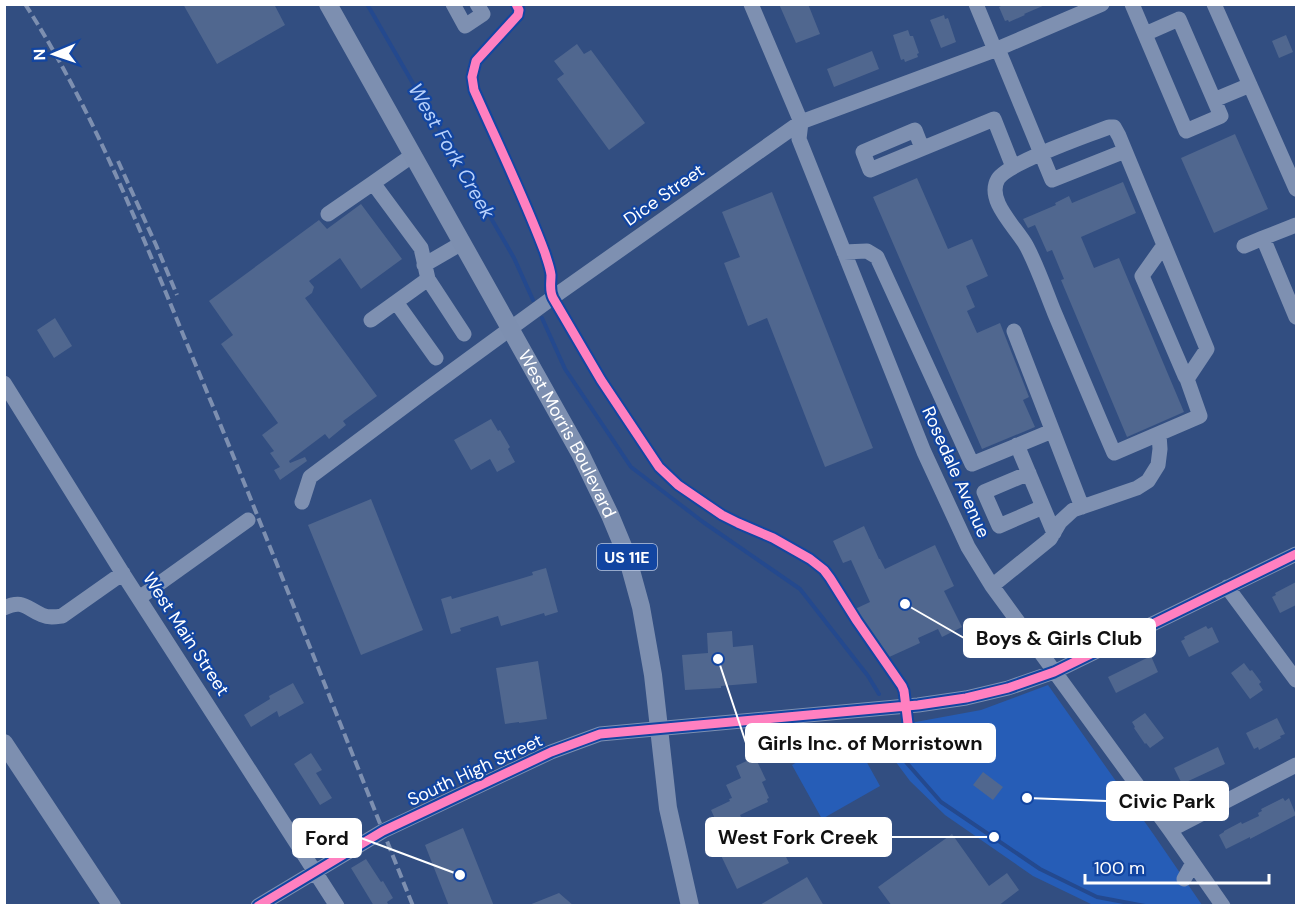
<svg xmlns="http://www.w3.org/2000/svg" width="1301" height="910" font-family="'DM Sans',sans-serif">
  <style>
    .green { fill: #265db7 }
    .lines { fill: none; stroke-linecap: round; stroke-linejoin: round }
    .stream { stroke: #24498e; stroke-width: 4 }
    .building { fill: #50678f }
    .minor { stroke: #7e90b1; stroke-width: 15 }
    .major { stroke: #7d8fb0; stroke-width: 18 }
    .rail { stroke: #7d8fb0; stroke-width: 4; stroke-dasharray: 10 4.5; stroke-linecap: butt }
    .cycleway-casing { stroke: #1245a1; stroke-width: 13 }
    .cycleway { stroke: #ff80c0; stroke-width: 9 }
    .labels { text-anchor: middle; stroke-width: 4.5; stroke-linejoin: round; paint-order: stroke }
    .shield { fill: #1245a1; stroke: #b8c7e3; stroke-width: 1.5 }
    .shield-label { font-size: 16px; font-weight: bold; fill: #fff }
    .street-label { font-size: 18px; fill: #fff; stroke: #1245a1 }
    .water-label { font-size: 20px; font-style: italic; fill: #b8d1fb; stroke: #1245a1 }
    .leader { fill: none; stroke: #fff; stroke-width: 2 }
    .callout-dot { fill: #fff; stroke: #1245a1; stroke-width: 2 }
    .callout { fill: #fff; stroke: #fff; stroke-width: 2 }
    .callout-label { font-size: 20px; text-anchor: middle; font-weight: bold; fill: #111 }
  </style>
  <rect width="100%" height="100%" fill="#324e81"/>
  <path class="green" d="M1048 685 1154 835 1202 905H1093L1033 876 945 815 910 781 872 730 981 710Z
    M850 732 880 786 822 819 792 765Z"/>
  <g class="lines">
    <path class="stream" d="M367 4 514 258 533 300
      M542 318 565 369 631 467 703 522 800 589 868 676 879 694
      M884 728 891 745 941 802 1040 869 1097 897 1145 906"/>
  </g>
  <path class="building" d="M183 4H274L285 25 217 64Z
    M779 4H808L820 34 796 43Z
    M1005 4H1045V5L1024 14 1025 15 1009 22 1008 20 1005 21 999 7Z
    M944 15 945 19 948 18 956 42 941 48 930 20Z
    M908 30 910 36H913L919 53 917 54 918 57 905 62 904 59 901 60 893 35Z
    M1286 35 1293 52 1279 58 1272 41Z
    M577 44 584 54 591 50 645 123 609 150 557 79 564 74 554 61Z
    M872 51 879 69 834 87 827 69Z
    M1235 134 1268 209 1214 233 1181 158Z
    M917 178 948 249 972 239 988 276 966 286 975 307 967 311 977 333 1000 323 1029 397 1023 400 1035 427 982 449 873 197Z
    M1123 182 1136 213 1081 237 1094 268 1119 258 1184 412 1127 437 1061 280 1064 279 1052 250 1047 252 1035 225 1028 228 1023 219 1056 205 1055 203 1069 196 1072 203Z
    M772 192 873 448 825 467 767 318 748 326 724 263 740 257 722 212Z
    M361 204 402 259 361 289 340 258 309 281 314 287 312 293 305 298 377 396 343 421 346 425 329 439 325 434 289 461 290 463 305 457 307 461 280 480 274 470 280 467 270 453 274 451 262 435 278 423 221 344 233 335 209 301 319 220 327 229Z
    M55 318 72 346 54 358 37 330Z
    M491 419 498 431 500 430 510 447 508 449 515 462 497 472 490 459 471 470 454 440Z
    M371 499 423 630 361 655 308 525Z
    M864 526 879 559H880L885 569 935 545 954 586 944 591 962 627 942 637 938 629 918 638 920 643 887 658 880 643 877 644 869 628 865 629 855 609 870 602 851 560 843 563 833 541Z
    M546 568 558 612 545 616 544 613 501 626 498 616 460 628 461 631 451 634 441 599 451 596 452 599 533 575 532 572Z
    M1296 582V605L1280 613 1272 597 1276 595 1275 593Z
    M1206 626 1208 629 1212 627 1219 642 1189 657 1181 641 1185 639 1184 637Z
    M732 631 733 647 753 645 757 683 721 686V688L685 690 682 655 708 653 707 633Z
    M1151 656 1158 672 1116 693 1108 677Z
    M538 661 547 719 519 723V722L505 724 496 668Z
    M1244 663 1250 671 1252 670 1261 682 1259 684 1263 690 1250 699 1231 673Z
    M293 683 304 703 279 717 277 711 251 727 244 715 270 699 269 696Z
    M1145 713 1164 738 1150 748 1146 743 1145 744 1134 728 1135 727 1132 722Z
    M1277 718 1285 734 1280 736 1281 738 1259 750 1258 747 1254 749 1246 733Z
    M1218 747 1225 764 1182 784 1174 768Z
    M311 753 322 770 316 773 332 798 320 805 294 764Z
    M755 757 766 780 762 782 769 798 767 799 768 802 740 815 749 832 769 822 789 863 737 889 716 845 725 841 711 810 730 801 729 799 732 798 726 785 741 778 736 766Z
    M983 772 1003 787 993 800 973 785Z
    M1283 798 1285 801 1289 798 1296 815 1250 839V837L1226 849 1219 835 1224 832V831L1241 822 1242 824 1259 816 1258 813 1262 811 1261 809Z
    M463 828 494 906H449L425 845Z
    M952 834 989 886 1007 873 1019 890 998 906H892L878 887Z
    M366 859 381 882 383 881 393 898 387 902 389 906H374L351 868Z
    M807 877 824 906H758Z
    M559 893 574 906H529V905Z"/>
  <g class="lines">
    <path class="minor" d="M453 4 465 26 483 14 477 4
      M751 4 801 122 799 139 924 452 968 547 992 586 1170 830 1223 906
      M976 4 995 50
      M1132 4 1186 131 1221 116 1179 19 1145 34
      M1214 4 1296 189
      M998 49 1052 180 1125 151
      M1214 100 1250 85
      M922 148 915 130 863 152 870 170 994 119 1013 167
      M373 183 413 155
      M328 214 373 183 421 248 428 279 464 334
      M1296 225 1263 238 1296 317
      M1164 245 1142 276 1185 376 1187 379 1200 416 1114 453C1094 407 1075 361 1055 314 1046 292 1038 268 1027 247 1018 229 985 201 998 179 1009 162 1087 136 1109 127H1114L1119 136 1207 349 1187 379
      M1244 246 1263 238
      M844 252 867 251 877 257 972 464 1052 431
      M424 265 462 243
      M396 302 436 358
      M371 320 428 279
      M1014 331 1082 507
      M4 383 125 577 337 906
      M1017 445 1054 533
      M1029 473 984 492 999 526 1043 507
      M302 502 310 477 425 391 559 293 801 122 995 50 1102 4
      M992 586 1050 539 1060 522 1073 510 1137 488 1148 481 1158 465 1160 449 1159 434
      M1227 587 1296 680
      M139 598 248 520
      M4 608C23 599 26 608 42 615 49 618 55 617 62 616L123 573
      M1170 830 1296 765
      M1184 879 1193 863
      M258 906 383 831 551 752 600 734 918 705 966 698 1008 688 1054 672 1296 554"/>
    <g class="major">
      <path id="s1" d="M328 4 581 455 610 515 627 556 641 607 653 675 668 808 690 906"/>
      <path d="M4 743 112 906"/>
    </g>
    <path class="rail" d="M25 4C96 114 142 236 192 356 268 538 339 722 413 906
      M118 161 156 245 177 295"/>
    <defs>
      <path id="cycleway" d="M516 4 519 10 518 15 476 61 472 77 474 90C498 144 524 197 545 253 547 260 550 267 551 275 551 284 549 290 553 298L601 380 659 467 678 485 722 515 738 523 773 538 810 559 824 570 830 578 857 621 902 686 904 691 909 732
        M258 906 383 831 551 752 600 734 918 705 966 698 1008 688 1054 672 1296 554"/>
    </defs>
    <use href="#cycleway" class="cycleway-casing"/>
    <use href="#cycleway" class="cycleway"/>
  </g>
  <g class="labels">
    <rect class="shield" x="597" y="544" width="60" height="26" rx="4.5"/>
    <g class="shield-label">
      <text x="627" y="563">US 11E</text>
    </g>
    <g class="street-label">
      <text transform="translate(664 195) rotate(-35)" y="6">Dice Street</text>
      <text dy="6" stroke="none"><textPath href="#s1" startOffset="492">West Morris Boulevard</textPath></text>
      <text transform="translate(956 472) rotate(66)" y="6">Rosedale Avenue</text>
      <text transform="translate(186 634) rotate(57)" y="6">West Main Street</text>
      <text transform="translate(475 770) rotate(-25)" y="6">South High Street</text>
    </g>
    <g class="water-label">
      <text transform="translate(452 151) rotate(60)" y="7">West Fork Creek</text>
    </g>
  </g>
  <path class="leader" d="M905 604L964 638M718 659L746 743M1027 798L1107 801M994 837L891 837M460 875L361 838"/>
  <g class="callout-dot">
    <circle cx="905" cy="604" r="6"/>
    <circle cx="718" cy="659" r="6"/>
    <circle cx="1027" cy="798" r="6"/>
    <circle cx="994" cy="837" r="6"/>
    <circle cx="460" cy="875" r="6"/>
  </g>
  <g class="callout">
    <rect x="964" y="619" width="191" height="38" rx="6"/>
    <rect x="746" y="724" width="249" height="38" rx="6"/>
    <rect x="1107" y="782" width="121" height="38" rx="6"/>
    <rect x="706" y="818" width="185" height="38" rx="6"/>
    <rect x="293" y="819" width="68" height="38" rx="6"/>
  </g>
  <g class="callout-label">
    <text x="1059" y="645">Boys &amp; Girls Club</text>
    <text x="870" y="750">Girls Inc. of Morristown</text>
    <text x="1167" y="808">Civic Park</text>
    <text x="798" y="844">West Fork Creek</text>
    <text x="327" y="845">Ford</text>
  </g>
  <rect width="1301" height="910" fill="none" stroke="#ffffff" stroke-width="12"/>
  <g transform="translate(54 54) rotate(268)" stroke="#1245a1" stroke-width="4.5" paint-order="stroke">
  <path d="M0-4.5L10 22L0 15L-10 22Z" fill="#ffffff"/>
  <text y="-9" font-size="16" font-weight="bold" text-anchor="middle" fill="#ffffff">N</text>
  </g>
  <path d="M1085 874v9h184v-9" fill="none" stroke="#ffffff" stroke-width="3"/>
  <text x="1094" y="874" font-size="18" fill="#ffffff" stroke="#1245a1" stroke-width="4.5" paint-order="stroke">100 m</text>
</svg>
